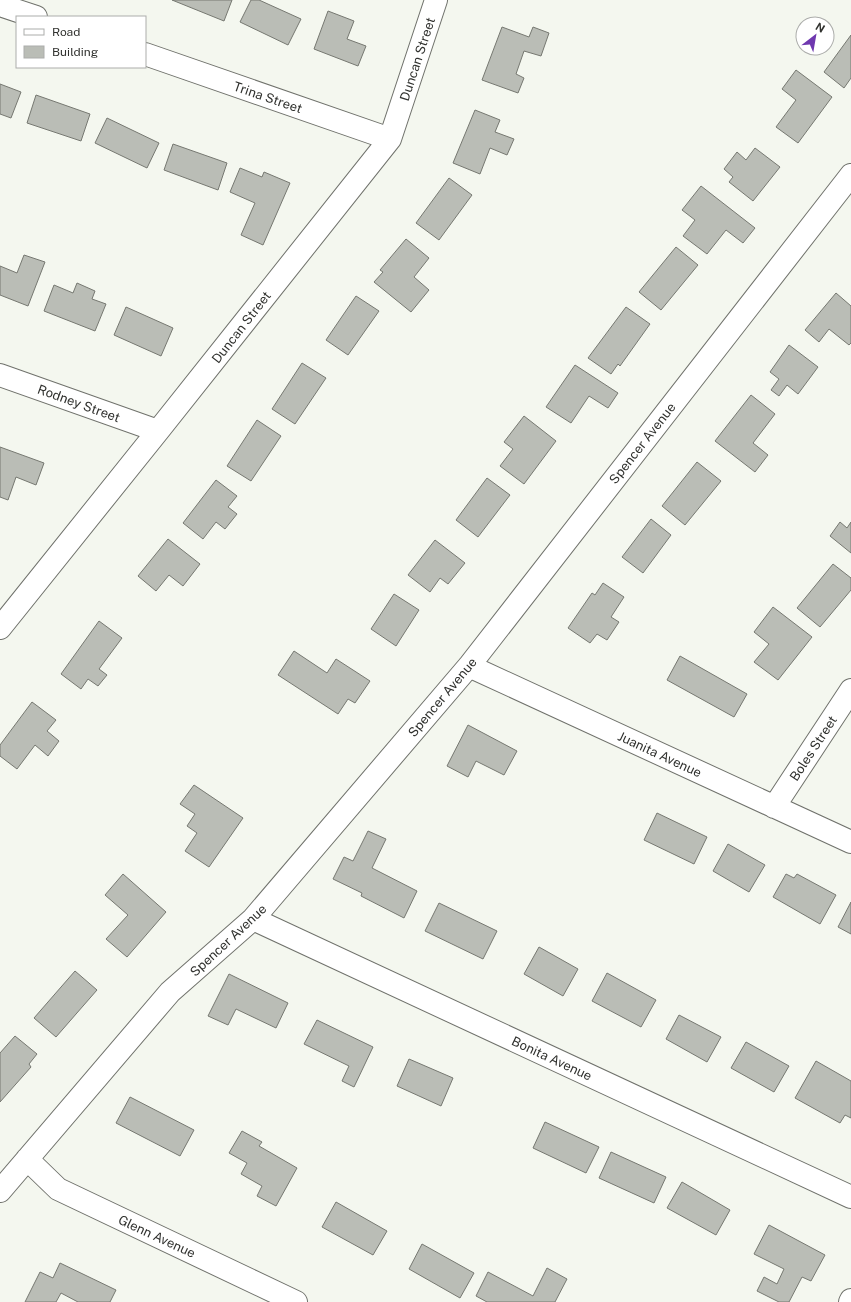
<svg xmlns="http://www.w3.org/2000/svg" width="851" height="1302" font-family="'Public Sans',sans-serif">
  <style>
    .building { fill: #babdb6; stroke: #767871 }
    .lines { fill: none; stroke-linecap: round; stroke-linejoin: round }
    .minor-casing { stroke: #70726c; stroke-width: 24 }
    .minor { stroke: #fff; stroke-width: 22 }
    .labels { text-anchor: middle; stroke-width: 3; stroke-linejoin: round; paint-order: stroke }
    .street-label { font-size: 13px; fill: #30312e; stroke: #fff }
  </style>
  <rect width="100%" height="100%" fill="#f4f7ef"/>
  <path class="building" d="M172 0H232L224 21Z
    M251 0H259L301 19 288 45 240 22Z
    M328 11 354 21 347 39 366 46 358 66 314 49Z
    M502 27 529 37 533 27 549 33 541 56 524 51 516 74 524 78 518 93 482 80Z
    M851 35V78L844 88 824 72Z
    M796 70 832 97 798 143 776 127 796 100 782 89Z
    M0 84 21 92 11 118 0 114Z
    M36 95 90 114 81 141 27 123Z
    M475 110 500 120 495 132 514 139 507 155 490 148 480 174 453 163Z
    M107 118 159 143 147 168 95 143Z
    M173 144 227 163 218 190 164 170Z
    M755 148 780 167 753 201 729 182 733 177 724 169 737 152 746 160Z
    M240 168 262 177 264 172 290 183 263 245 241 235 255 203 230 192Z
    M449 178 472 195 439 240 416 223Z
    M701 186 755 228 743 243 726 230 707 254 683 236 695 220 682 210Z
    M406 239 429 258 414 277 429 290 411 312 374 282 383 272 380 270Z
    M676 247 698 265 661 310 639 292Z
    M24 255 45 262 28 306 0 295V266L17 273Z
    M77 283 95 291 92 299 106 304 95 331 44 311 54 285 73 293Z
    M836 293 851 306V343L849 345 829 329 819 342 805 330Z
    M356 296 379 311 348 355 326 340Z
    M126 307 173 328 161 356 114 335Z
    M626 307 650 324 620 366 618 364 611 374 588 358Z
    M789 345 818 367 798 394 787 385 779 396 771 390 779 379 770 372Z
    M302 363 326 378 295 424 272 409Z
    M575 365 618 393 608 408 589 396 571 423 546 407Z
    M751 395 775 414 753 443 768 455 755 472 715 441Z
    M524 416 556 441 524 484 500 466 513 449 504 442Z
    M257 420 281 436 251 481 227 466Z
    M0 447 44 463 36 485 16 477 8 500 0 497Z
    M697 462 721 481 685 525 662 506Z
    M487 478 510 495 478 537 456 520Z
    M216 480 237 496 228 507 237 514 225 529 216 522 203 539 183 523Z
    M651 519 671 535 643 573 622 557Z
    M840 522 847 528 851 522V553L830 536Z
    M168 539 200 564 183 586 169 575 156 591 138 576Z
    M435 540 465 563 448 584 440 578 430 592 408 575Z
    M833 564 851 578V590L820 627 797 608Z
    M603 583 624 597 611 617 619 622 607 640 597 634 590 643 568 628 592 593 595 595Z
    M394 594 419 610 396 646 371 629Z
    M773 607 812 637 778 680 754 662 769 644 754 632Z
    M99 621 122 638 99 669 107 675 98 686 88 679 81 689 61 674Z
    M294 651 327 673 336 659 370 681 355 703 348 699 338 714 278 675Z
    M680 656 747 694 734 717 667 680Z
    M32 702 56 720 47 731 59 741 48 756 35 745 17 769 0 756V745Z
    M468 725 517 751 504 775 476 761 468 777 447 766Z
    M194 785 243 818 209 867 185 851 197 833 187 826 195 814 180 804Z
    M657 813 707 837 694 864 644 840Z
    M368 831 386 839 372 868 417 891 404 918 361 896 362 893 333 879 344 857 353 861Z
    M728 844 765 865 749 892 713 871Z
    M123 874 166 912 127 957 106 939 128 915 105 895Z
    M786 874 794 878 797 874 836 895 820 924 773 897Z
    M851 902V934L838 927Z
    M439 903 497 931 483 959 425 931Z
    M539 947 578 969 563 996 524 974Z
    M75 971 97 990 56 1037 34 1018Z
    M607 973 656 1000 641 1027 592 1001Z
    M229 974 288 1003 276 1028 236 1009 228 1025 208 1016Z
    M679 1015 721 1037 707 1062 666 1039Z
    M317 1020 373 1047 354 1087 342 1081 349 1066 304 1044Z
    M15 1036 37 1054 29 1064 31 1067 0 1102V1053Z
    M746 1042 789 1066 774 1092 731 1068Z
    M409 1059 453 1078 441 1106 397 1086Z
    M816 1061 851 1081V1118L845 1115 840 1123 795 1098Z
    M130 1097 194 1130 180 1156 116 1123Z
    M545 1122 599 1147 586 1173 533 1148Z
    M242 1131 262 1142 259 1146 297 1168 276 1206 257 1196 262 1186 241 1174 247 1163 229 1153Z
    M611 1152 666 1177 654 1203 599 1178Z
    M682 1182 730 1210 716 1235 667 1208Z
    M336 1202 387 1231 373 1255 322 1227Z
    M769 1225 825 1255 811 1281 802 1277 789 1302H779L757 1291 764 1277 777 1284 784 1269 754 1254Z
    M422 1244 474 1273 460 1298 409 1269Z
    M60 1263 116 1290 110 1302H78L61 1293 56 1302H25L40 1272 53 1278Z
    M547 1268 567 1279 555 1302H487L476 1296 488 1272 533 1296Z"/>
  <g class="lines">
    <defs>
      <path id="minor" d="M0 5 36 17
        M145 54 390 139
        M0 375 158 431
        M0 628 158 431 390 139 436 0
        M469 666 851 842
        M774 807 851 690
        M253 919 851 1197
        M27 1159 58 1189 296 1302
        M0 1191 170 992 253 919 469 666 851 175
        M850 1302 851 1300"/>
    </defs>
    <use href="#minor" class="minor-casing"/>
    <use href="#minor" class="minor"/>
  </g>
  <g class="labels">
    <g class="street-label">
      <text transform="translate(417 59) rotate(-72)" y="5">Duncan Street</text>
      <text transform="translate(268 97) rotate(19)" y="5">Trina Street</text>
      <text transform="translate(241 327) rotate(-52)" y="5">Duncan Street</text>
      <text transform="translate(79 403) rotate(20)" y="5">Rodney Street</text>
      <text transform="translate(642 443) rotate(-52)" y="5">Spencer Avenue</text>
      <text transform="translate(442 697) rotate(-50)" y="5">Spencer Avenue</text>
      <text transform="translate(813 748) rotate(-57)" y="5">Boles Street</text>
      <text transform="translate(660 754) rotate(25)" y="5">Juanita Avenue</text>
      <text transform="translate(228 940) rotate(-43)" y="5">Spencer Avenue</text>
      <text transform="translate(552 1058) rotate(25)" y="5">Bonita Avenue</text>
      <text transform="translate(157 1236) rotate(25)" y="5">Glenn Avenue</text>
    </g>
  </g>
  <rect x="16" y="16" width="130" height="52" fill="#ffffff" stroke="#acadab"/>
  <rect x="24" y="29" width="20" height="6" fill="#ffffff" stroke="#acadab"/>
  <text x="52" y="36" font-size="12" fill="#30312e">Road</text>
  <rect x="24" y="46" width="20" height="12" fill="#babdb6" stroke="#acadab"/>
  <text x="52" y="56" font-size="12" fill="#30312e">Building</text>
  <g transform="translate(815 36) rotate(31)"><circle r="19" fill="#ffffff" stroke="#acadab"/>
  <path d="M0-3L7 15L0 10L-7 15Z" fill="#6f38af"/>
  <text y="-6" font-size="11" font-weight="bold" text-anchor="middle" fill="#30312e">N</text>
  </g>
</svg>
